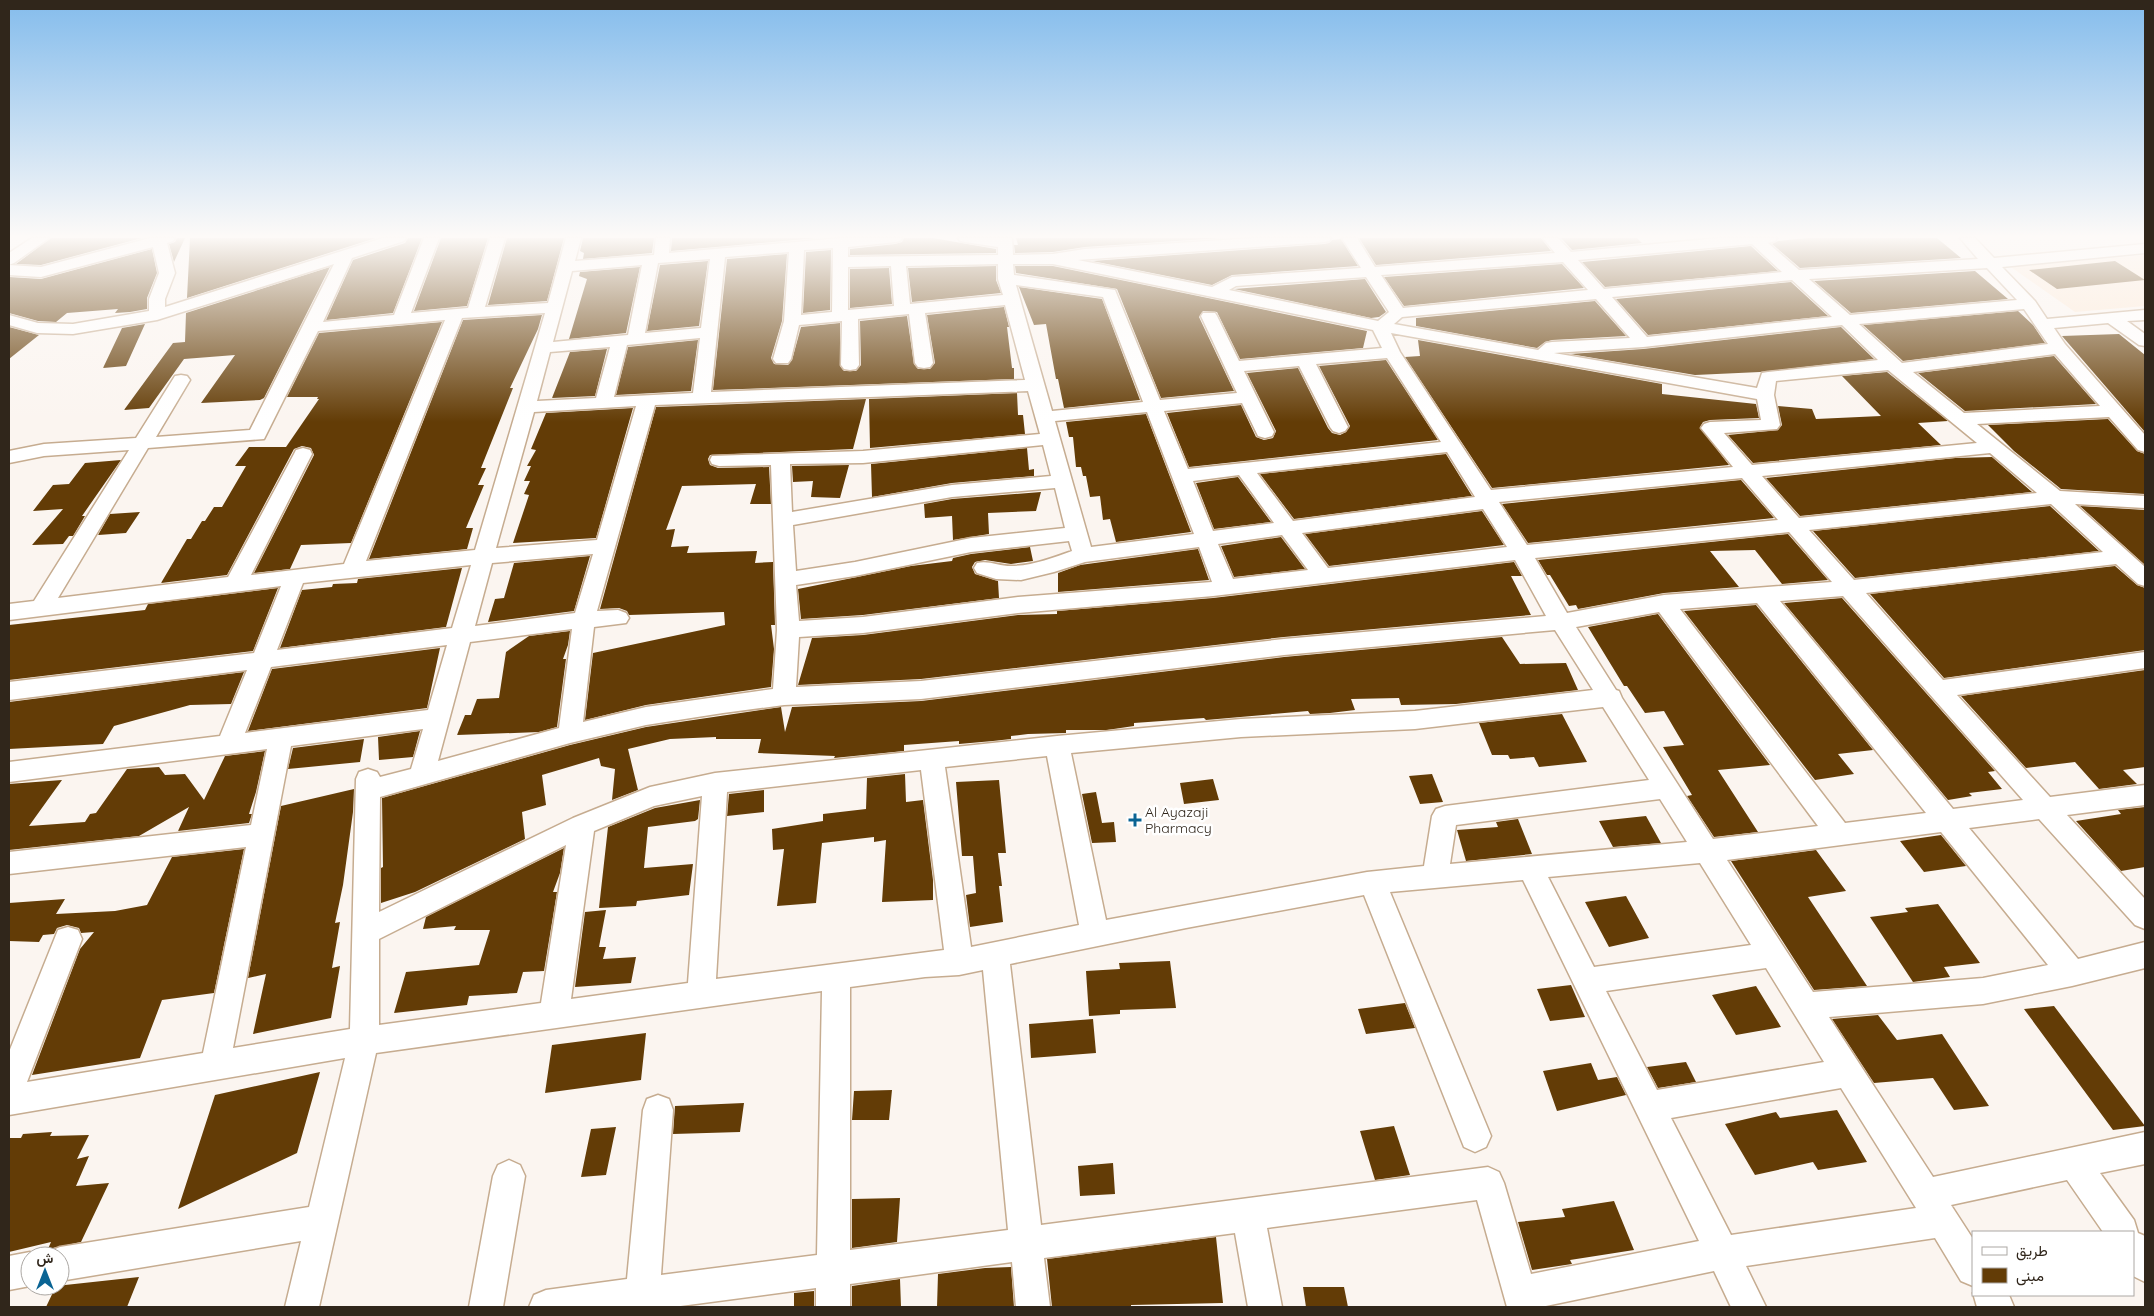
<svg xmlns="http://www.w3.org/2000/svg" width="2154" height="1316" font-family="Quicksand,Vazirmatn,sans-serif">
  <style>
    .built { fill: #fce8d4 }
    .building { fill: #633c06 }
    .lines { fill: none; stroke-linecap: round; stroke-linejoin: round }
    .minor-casing { stroke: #c6ac90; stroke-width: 3 }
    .minor { fill: #fff; fill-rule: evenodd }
    .poi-dot { fill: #0a6494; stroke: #fff; stroke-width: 2 }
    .labels { text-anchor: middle; stroke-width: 5; stroke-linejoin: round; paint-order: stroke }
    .poi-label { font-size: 14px; fill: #30261b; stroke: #fff; text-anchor: start }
  </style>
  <rect width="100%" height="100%" fill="#fbf5f0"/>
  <path class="built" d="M2145 255V306L2075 312 2011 267Z"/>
  <path class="building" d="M51 238H142L41 265 16 264Z
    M177 238H185L174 262 169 244 175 242Z
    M190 238H376L187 298Z
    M408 238H422L393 313 326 320 353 260 405 243Z
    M441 238H488L467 306 414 311Z
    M507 238H564L547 301 488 305Z
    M583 238H654L652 253 583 259 584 253 580 251Z
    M672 238H817L671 251Z
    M904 238H933L996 249V253L850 255V249L895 244 902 242Z
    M1016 238H1222L1085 247 1053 252 1015 253 1014 245H1018Z
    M1359 238H1541L1551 251 1376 265Z
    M1561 238H1637L1642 243 1572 250Z
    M1808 238H1937L1961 258 1800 268 1772 244 1778 241Z
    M1341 239 1358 266 1232 275 1212 285 1092 261 1324 244 1329 243 1332 240Z
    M1751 246 1778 271 1605 287 1582 262Z
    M152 249 157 273 147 298V309L130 312 115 313 118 309 67 313 56 322 38 321 9 313V277L41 279Z
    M831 250 830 310 803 313 806 252Z
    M787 254 782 321 771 358 774 364 788 365 792 360 801 327 840 323V366L844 371H856L861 365 860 321 907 316 914 364 918 369H930L935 363 927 315 1004 307 1009 327H1007L1012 368H1014V379L713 390 727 259Z
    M708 261 699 326 647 331 660 265Z
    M2115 261 2145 280 2057 289 2029 270Z
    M1562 264 1584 288 1404 306 1384 277Z
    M996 266V280L1001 293 912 302 908 268Z
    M1015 266H1053L1367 331 1363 348 1240 359 1217 312 1203 311 1199 317 1234 391 1161 398 1117 289 1016 273Z
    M330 267 264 398 260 400 201 403 235 355 184 359 149 408 124 410 173 343 185 342 186 313Z
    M640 267 626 333 569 339 587 279 579 276 580 272Z
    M889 268 892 304 850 308V269Z
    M1975 271 2008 299 1851 313 1814 281Z
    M1365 279 1386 312 1379 317 1371 318 1234 289Z
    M1791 282 1828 316 1648 335 1616 299Z
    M1019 287 1102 299 1140 400 1064 408 1058 379H1056L1046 324 1034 325Z
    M1595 301 1626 336 1552 340 1545 342 1537 348 1416 326V318Z
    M2018 311 2033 325 2045 343 1903 361 1863 325Z
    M542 315 538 329 510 388H513L481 468H486L478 485H484L466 528H473L467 549 369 559 463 320Z
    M442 322 351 543 301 545 290 569 254 573 314 455 311 448 302 446 294 449 227 575 161 583 187 539H191L202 521H205L214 507H222L246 466H235L249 447H286L319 399H317L318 397H287L319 333Z
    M145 324 126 366 103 368 122 328Z
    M9 327 39 335 9 359Z
    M1841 327 1874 359 1760 372 1695 375 1570 354 1643 349Z
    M2119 334 2145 355V432L2062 336Z
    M698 340 691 391 616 395 628 347Z
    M1418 340 1662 384V394L1756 404 1759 418 1710 420 1703 422 1700 427 1729 465 1492 488 1405 357 1420 356Z
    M607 349 595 396 552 398 570 352Z
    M2054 356 2096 404 1965 411 1918 373Z
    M1386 360 1438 440 1189 467 1167 413 1241 405 1256 437 1264 440 1273 438 1276 431 1247 373 1298 368 1328 428 1332 433 1340 435 1346 432 1350 426 1319 366Z
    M1887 372 1948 421 1918 423 1941 445 1753 463 1728 435 1778 430 1782 425 1778 406 1812 409 1816 419 1881 416 1842 376Z
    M1017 393 1018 415H1023L1025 434 870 448 869 399Z
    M866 399 853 449 710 455 708 459 710 465 718 468 769 467 771 504H750L756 484 682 486 666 530 675 529 671 547 689 546 687 553 757 551 755 563 773 562 775 625H771L774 649 771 687 646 705 585 720 593 653 725 625 724 612 629 615 627 611 619 608 600 609 656 407Z
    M633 408 596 538 513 543 529 495 524 494 530 481H524L531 466H527L536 450 531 449 546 413Z
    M1146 414 1191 532 1116 542 1110 519 1103 520 1100 496 1090 497 1086 476H1083L1081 467H1076L1073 437H1069L1066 422Z
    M2108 419 2137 451 2145 454V494L2061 489 2014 451 1988 425Z
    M1027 448 1029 470 1034 469V476L952 483 872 497 871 464Z
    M1446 454 1472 496 1294 519 1260 474Z
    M1992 457 2032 492 1800 516 1766 478 1955 458Z
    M121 460 82 516H85L73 536H69L63 544 32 545 63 509 33 511 53 485 69 484 85 463Z
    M849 465 840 498 811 497 813 481 793 482 792 466Z
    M1238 477 1271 522 1214 529 1196 483Z
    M1741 480 1774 518 1528 543 1502 504Z
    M1041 492 1036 511 988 513 989 534 953 540 952 516 925 518 924 504 952 499Z
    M2050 506 2099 551 1855 578 1813 531Z
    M2080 506 2145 510V565Z
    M1482 511 1504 545 1329 566 1305 534Z
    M140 512 126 533 98 535 110 514Z
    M1788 534 1828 580 1782 584 1755 550 1710 551 1739 587 1664 593 1578 609 1576 605 1569 606 1550 575H1547L1538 560Z
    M1281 537 1305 569 1234 577 1221 546Z
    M1030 547 1033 561 1011 564 985 560 975 562 972 567 975 574 998 581 999 598 863 615 801 619 798 589 911 566 952 561 953 558 971 554Z
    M1198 549 1209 580 1058 592V573L1080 565Z
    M590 556 574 611 488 622 495 599 504 598 514 563Z
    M1514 562 1522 576H1511L1531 615 1284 637 921 679 798 685 812 638 863 635 1018 615 1057 614V611L1213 598Z
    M2115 566 2137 585 2145 588V650L1944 678 1870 594Z
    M462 568 446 627 280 648 302 590 332 587 333 584 357 583 358 579Z
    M278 588 253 651 9 680V625L145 610 148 604Z
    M1842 598 1995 771 1988 772 2002 789 1969 793 1972 796 1948 800 1784 603Z
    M1756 605 1873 750 1838 754 1854 774 1815 780 1684 611Z
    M1658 614 1770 765 1718 770 1758 832 1714 837 1687 796 1692 795 1663 747 1684 745 1664 711 1645 713 1627 686H1624L1588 627Z
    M570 631 568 645 563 659H566L557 727 539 732 457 735 465 715H471L477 699 499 698 506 652 529 636Z
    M1502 637 1520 664 1566 663 1578 690 1456 704 1401 705 1399 698 1351 699 1355 710 1330 713 1310 714 1308 711 1206 720 1204 718 1134 723V726L1107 730H1066V733L1028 734 1011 736V739L993 741 959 744V741L904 745V751L834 758 835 756 758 753 761 739H716V737L670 739 628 749 638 790 612 800 615 769 601 766 599 758 542 775 546 805 522 812 525 839 415 892 381 903V868L383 867 382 798 570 745 646 727 781 707 785 732 792 707 921 701 1284 657Z
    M440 648 427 708 248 731 272 669Z
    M2145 670V767L2123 770 2137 784 2099 789 2075 762 2026 768 1961 696Z
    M244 672 231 704 190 705 114 726 103 744 9 749V702Z
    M1562 714 1587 762 1539 767 1534 757 1510 759 1508 755H1492L1479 723Z
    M420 731 413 757 379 760 378 737Z
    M364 739 360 762 288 769 293 748Z
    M265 751 256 792 249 814H252L249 823 178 831 189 807 139 836 9 850V784L62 780 29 826 85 822 90 814 96 813 127 769 159 767 165 775 185 774 204 800 225 756Z
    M905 774 906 802 923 800 933 880V900L882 902 886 840 874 842V837L822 843 816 903 777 906 784 849 773 850 772 829 823 821V814L866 809 867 778Z
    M1432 774 1443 802 1420 804 1409 776Z
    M1213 779 1219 800 1184 804 1180 783Z
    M999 780 1006 853H998L1002 886H999L1003 922 970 927 966 895 976 893 973 856H962L956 782Z
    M354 789 353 812 343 885 335 923 340 922 332 968 340 966 331 1018 253 1034 266 974 248 978 281 806Z
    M764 790V812L727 816 729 794Z
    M1096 792 1102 823 1114 822 1116 842 1092 843 1082 794Z
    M700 800 698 819 695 821 648 827 644 868 693 864 689 895 637 901 636 906 599 908 608 827 655 808Z
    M2145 807V867L2121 871 2076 821 2121 814 2118 810Z
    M1646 816 1661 843 1613 847 1599 821Z
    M1518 819 1532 854 1466 861 1457 830 1498 827 1496 822Z
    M1941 835 1966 866 1924 872 1900 841Z
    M564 848 560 873 553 892H557L544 971 523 972 517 993 469 996 467 1005 394 1013 406 972 479 965 490 930H454L456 926 423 929 426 917Z
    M244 849 214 993 162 1000 140 1058 32 1075 80 949 94 932 81 933 79 928 67 925 57 928 54 934 43 935 39 942 9 941V903L65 899 56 914 115 911 147 905 172 857Z
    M1816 850 1846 891 1808 897 1867 986 1814 990 1731 861Z
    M1626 896 1649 938 1609 947 1585 902Z
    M1938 904 1980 963 1944 967 1950 977 1913 982 1870 917 1908 912 1905 908Z
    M606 910 599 947H606L603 959 636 957 631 983 575 987 585 912Z
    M1170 961 1176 1008 1120 1010V1014L1089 1016 1086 971 1120 969 1119 963Z
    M1571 985 1585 1017 1550 1021 1537 989Z
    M1756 986 1781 1027 1736 1035 1712 995Z
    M1405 1003 1415 1028 1366 1034 1358 1009Z
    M2054 1006 2145 1126 2113 1130 2024 1009Z
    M1878 1015 1897 1040 1942 1034 1989 1106 1954 1110 1933 1078 1874 1083 1832 1019Z
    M1093 1019 1096 1053 1031 1058 1029 1024Z
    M646 1033 641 1080 545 1093 552 1045Z
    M1686 1062 1696 1082 1658 1088 1647 1067Z
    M1591 1063 1598 1080 1617 1077 1626 1095 1557 1111 1543 1071Z
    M320 1072 297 1153 178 1209 215 1095Z
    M892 1090 889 1120H852L854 1091Z
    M744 1103 740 1132 673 1134 675 1106Z
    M1837 1110 1867 1162 1818 1170 1813 1162 1755 1175 1725 1124 1776 1112 1780 1118Z
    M1394 1126 1410 1175 1375 1180 1360 1131Z
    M616 1127 606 1175 581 1177 591 1129Z
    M52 1132 50 1136 89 1135 77 1159 89 1156 76 1186 109 1183 81 1242 48 1249 51 1242 9 1252V1138H21L23 1134Z
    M1113 1163 1115 1194 1080 1196 1078 1166Z
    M900 1198 897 1242 852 1248V1199Z
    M1614 1201 1634 1250 1570 1260 1572 1264 1532 1270 1518 1222 1565 1217 1562 1209Z
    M1216 1237 1223 1303 1131 1305V1307H1052L1047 1259Z
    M1011 1267 1014 1307H937L938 1274 985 1268Z
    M139 1277 127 1307H46L56 1286Z
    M900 1279 901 1307H852V1286Z
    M1303 1287H1344L1348 1307H1306Z
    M814 1291V1307H794V1293Z"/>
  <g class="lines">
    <defs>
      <path id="minor" d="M32 238H49L14 263 9 265V253Z
        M150 238H175L173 241 167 243 175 273 165 299V307L383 238H406L404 241 352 258 323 322 394 315 424 238H439L411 313 468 308 490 238H505L485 307 548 303 566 238H581L575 261 654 255 656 238H670L669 253 841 238H902L900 241 895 242 848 247V257L998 255V247L965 242 960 241 958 238H1012L1013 255 1053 254 1085 249 1254 238H1331L1329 241 1324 242 1078 260 1212 287 1232 277 1361 268 1342 238H1357L1375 267 1555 253 1543 238H1558L1571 252 1719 238H1777L1775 241 1768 243 1799 270 1978 259 1960 238H1975L1994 258 2145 244V253L2002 267 2035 301 2047 319 2145 310V320L2127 321 2145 334V346L2139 345 2108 323 2054 328 2065 344 2145 435V452L2138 450 2109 417 1977 424 2060 491 2145 496V508L2075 504 2145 567V586L2138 584 2116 564 1866 593 1943 680 2145 652V668L1957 695 2050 797 2145 785V805L2067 815 2145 899V929L2135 925 2039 819 1969 828 2078 959 2145 942V968L2072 986 1983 1004 1829 1017 1933 1177 2145 1132V1164L2100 1173 2134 1220 2138 1233 2145 1236V1282L2133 1276V1232H2103L2067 1180 1951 1205 1973 1239V1286L1961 1281 1935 1238 1746 1266 1766 1307H1731L1714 1271 1541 1307H1507L1477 1200 1267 1228 1282 1307H1248L1235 1233 1044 1258 1050 1307H1016L1012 1262 850 1284V1307H816V1288L673 1307H529L534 1295 546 1290 627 1279 643 1110 647 1099 658 1095 669 1099 673 1110 661 1275 817 1255 822 991 376 1053 319 1307H285L301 1241 60 1281V1256H47L48 1252 60 1247 309 1207 345 1058 9 1115V1052L58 930 68 927 78 930 82 939 27 1082 203 1053 246 847 9 874V852L251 825 267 749 9 782V762L220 736 247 670 9 700V682L254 653 281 586 9 620V604L34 601 129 450 44 456 9 463V451L44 444 136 438 175 376 181 375 187 376 190 380 156 437 250 430 334 264 157 320 73 334 37 333 9 325V315L38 323 73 324 149 311V299L159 273 153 247 41 277 9 275V265L41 267ZM1752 244 1782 272 1604 289 1578 260ZM833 248 832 312 801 315 804 250ZM789 252 784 321 773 359 776 363H788L791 359 799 325 842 321 841 365 844 369 850 370 856 369 859 365 858 319 909 314 915 363 918 367 924 368 930 367 933 363 925 313 1005 305 1025 380 711 392 725 257ZM710 259 701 328 645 333 658 263ZM1563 262 1588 290 1403 308 1381 275ZM998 264V279L1003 295 910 304 906 266ZM1013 264H1053L1373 330 1382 348 1239 361 1217 316 1215 313H1203L1201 316 1237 393 1160 400 1115 290 1014 275ZM642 265 628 335 553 342 572 271ZM891 266 894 306 848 310V267ZM1987 268 2017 300 1850 315 1809 279ZM1366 277 1389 312 1378 321 1229 290 1236 286ZM1792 280 1832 317 1647 337 1612 297ZM1016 285 1103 297 1143 402 1052 411ZM1596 299 1630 338 1552 342 1546 343 1538 350 1394 324 1402 317ZM2024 309 2048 344 1902 363 1859 324ZM545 313 475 550 366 561 462 318ZM445 320 344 564 251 575 312 454 310 450 303 448 296 450 294 454 228 577 58 598 148 448 264 439 318 331ZM1842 325 1878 360 1768 372 1762 373 1757 388 1554 353 1643 347ZM1391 333 1757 399 1761 420 1710 422 1704 424 1701 428 1733 467 1491 490 1400 352ZM700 338 693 393 614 397 627 345ZM610 347 596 398 537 401 550 352ZM2055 354 2100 406 1964 413 1913 372ZM1387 358 1441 442 1188 469 1164 411 1242 403 1258 436 1265 438 1272 436 1274 432 1244 371 1299 366 1330 427 1333 431 1339 433 1345 431 1348 427 1316 364ZM1888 370 1977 443 1752 465 1724 433 1777 429 1780 425 1774 395 1776 381ZM1028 391 1040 434 863 451 712 456 710 460 712 464 719 466 771 465 777 630 773 689 646 707 583 722 594 627 626 623 629 618 626 613 618 610 597 611 655 405ZM636 406 597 540 496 548 534 412ZM1147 412 1194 534 1091 547 1055 421ZM1043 445 1051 476 952 485 792 512 790 464 863 463ZM1447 452 1475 497 1293 521 1257 473ZM1990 453 2037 493 1799 518 1762 476ZM1239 475 1274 523 1213 531 1193 481ZM1742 478 1778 520 1527 545 1499 502ZM1055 488 1065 528 971 538 855 562 796 571 793 525 952 497ZM2051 504 2103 552 1854 580 1809 530ZM1483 509 1507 547 1328 568 1302 533ZM1789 532 1832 582 1664 595 1567 613 1535 558ZM1282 535 1308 570 1233 579 1218 544ZM1069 541 1072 551C1052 558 1032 566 1011 566 999 566 988 560 977 563L974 568 977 573 996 579 1021 580 1054 572 1085 562 1199 547 1212 582 1018 597 863 617 799 621 796 585 855 576 971 552ZM593 554 575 613 475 626 492 563ZM1515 560 1546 616 1284 639 921 681 796 687 799 637 863 633 1018 613 1213 596ZM471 565 452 628 277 650 303 583ZM1843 596 2023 800 1953 809 1780 601ZM1757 603 1926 813 1845 823 1680 609ZM1659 612 1818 826 1713 839 1622 698 1619 691 1616 690 1576 627ZM572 629 559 728 438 761 470 642ZM1555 630 1593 690 1415 711 1241 719 1057 736 715 773 650 787 573 818 379 912 380 797 570 743 646 725 723 713 784 705 921 699 1284 655ZM447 645 428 710 245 733 271 667ZM1603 707 1649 780 1445 806 1436 809 1432 816 1424 866 1367 872 1106 920 1071 753 1241 737 1415 729ZM423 729 411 769 380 777 377 772 368 769 359 772 356 779 350 1029 233 1048 291 746ZM1047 756 1079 925 971 947 945 767ZM921 770 944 950 716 979 727 792ZM702 796 688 983 571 999 594 831 654 806ZM1660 799 1687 842 1450 864 1456 825ZM1941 832 2048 965 1983 978 1813 992 1727 860ZM566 845 541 1003 379 1025V939ZM1700 863 1751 945 1594 967 1548 877ZM1523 880 1699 1241 1531 1274 1504 1183 1499 1172 1488 1167 1041 1225 1010 964 1186 928 1364 895 1464 1147 1475 1152 1486 1147 1491 1136 1390 892ZM1766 968 1824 1062 1657 1090 1606 991ZM983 970 1008 1230 850 1250V987L925 977 959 975ZM1841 1088 1916 1208 1731 1235 1671 1118Z
        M509 1160 520 1165 525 1176 503 1307H469L493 1176 498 1165Z
        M30 1252 39 1256H30V1286L9 1290V1256Z
        M1973 1293 2009 1295 2014 1307H1977Z"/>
    </defs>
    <use href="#minor" class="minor-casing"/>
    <use href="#minor" class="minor"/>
  </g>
  <linearGradient id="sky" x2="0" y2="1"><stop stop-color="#84bcec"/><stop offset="0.56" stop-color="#fdfaf8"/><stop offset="1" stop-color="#fdfaf8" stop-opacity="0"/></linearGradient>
  <rect width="2154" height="422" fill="url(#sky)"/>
  <path class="poi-dot" d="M1132.5 812.5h5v5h5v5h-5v5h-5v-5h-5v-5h5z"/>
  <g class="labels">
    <g class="poi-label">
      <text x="1145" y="817">Al Ayazaji<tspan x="1145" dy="16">Pharmacy</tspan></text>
    </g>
  </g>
  <rect width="2154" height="1316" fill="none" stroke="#30261b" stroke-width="20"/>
  <rect x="1972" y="1231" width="162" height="65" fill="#ffffff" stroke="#aca8a4"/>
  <rect x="1982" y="1247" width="25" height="8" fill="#ffffff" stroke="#aca8a4"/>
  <text x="2016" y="1256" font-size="15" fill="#30261b">طريق</text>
  <rect x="1982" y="1268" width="25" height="15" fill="#633c06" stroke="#aca8a4"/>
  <text x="2016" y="1281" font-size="15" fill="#30261b">مبنى</text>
  <g transform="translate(45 1271)"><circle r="24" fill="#ffffff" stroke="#aca8a4"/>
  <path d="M0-4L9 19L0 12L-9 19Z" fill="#0a6494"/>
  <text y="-8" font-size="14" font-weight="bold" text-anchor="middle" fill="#30261b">ش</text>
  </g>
</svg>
